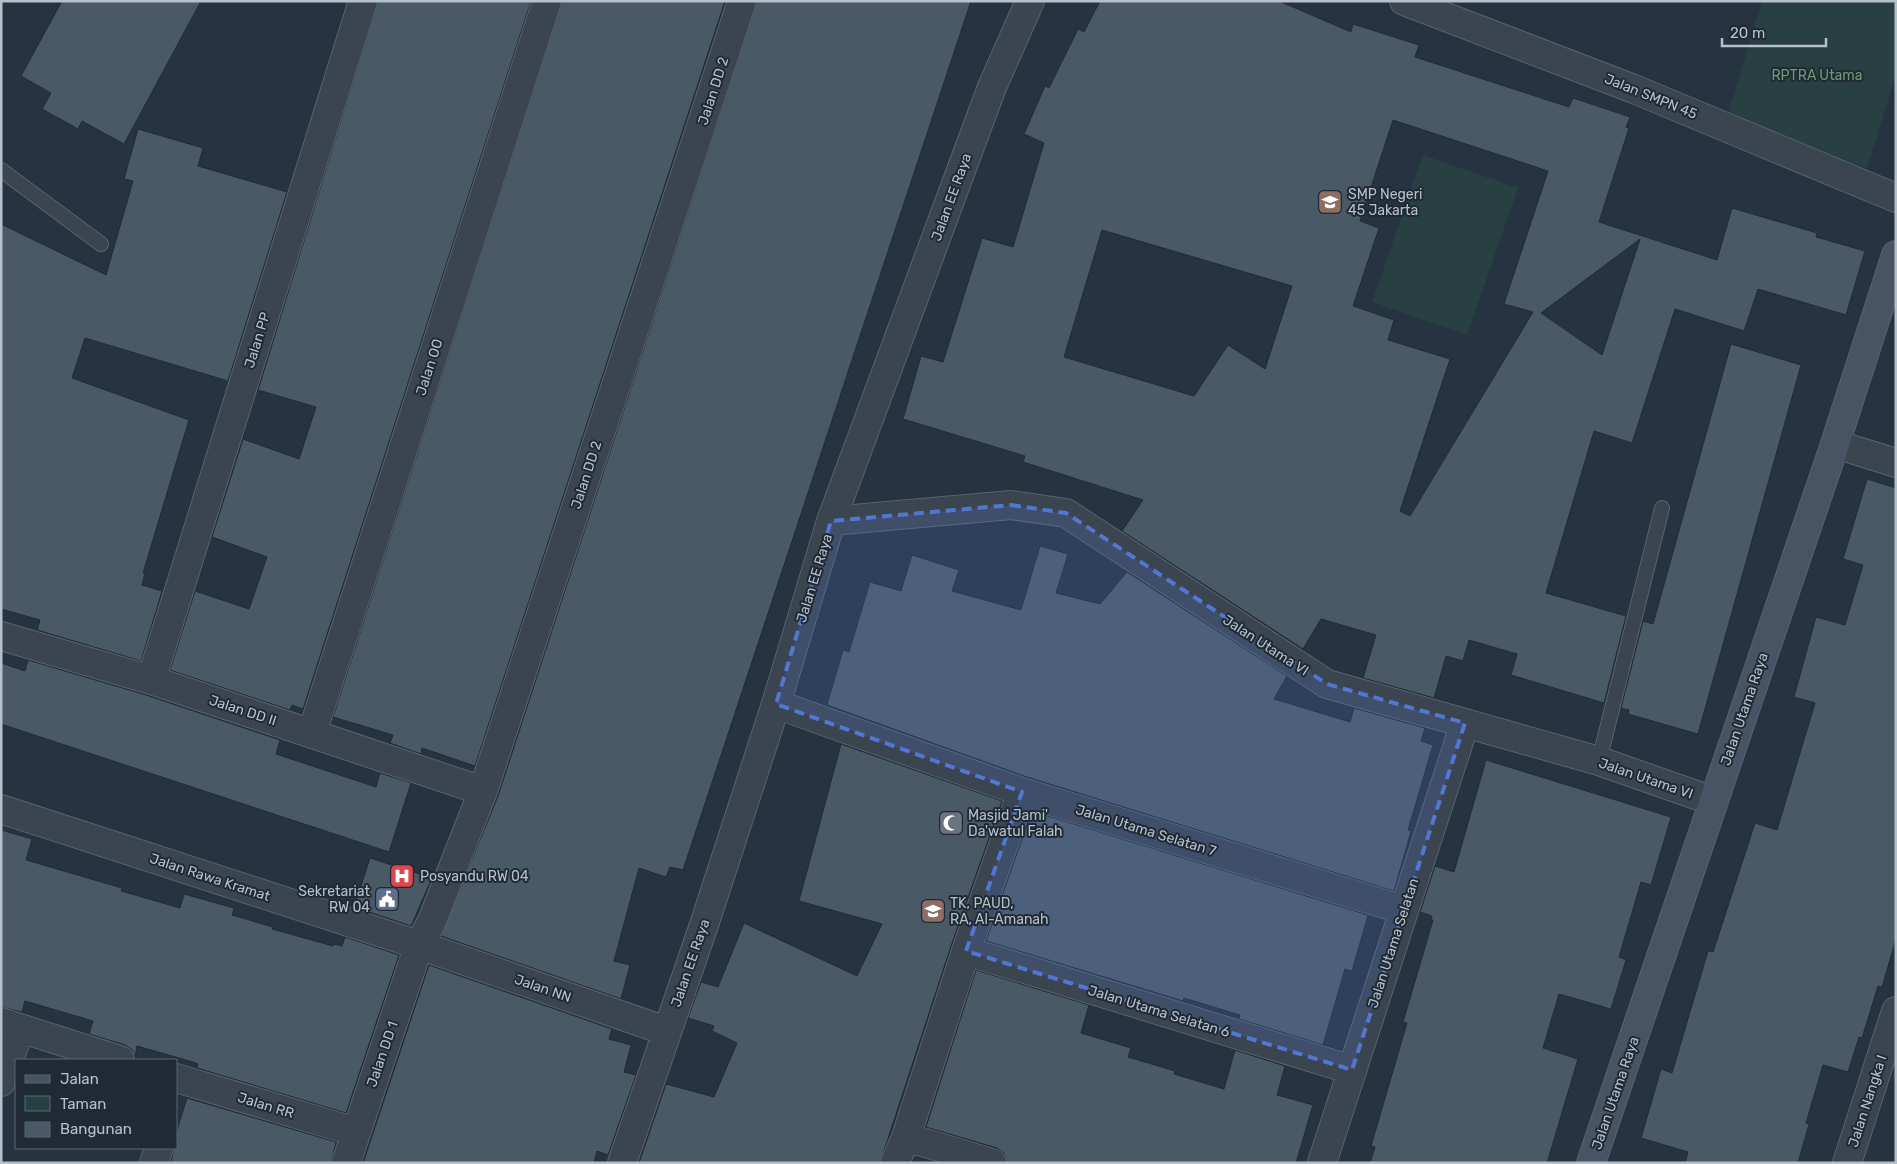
<svg xmlns="http://www.w3.org/2000/svg" width="1897" height="1164" font-family="Rubik,sans-serif">
  <style>
    .green { fill: #284041 }
    .building { fill: #4a5966; stroke: #212c37; fill-rule: evenodd }
    .lines { fill: none; stroke-linecap: round; stroke-linejoin: round }
    .service-casing { stroke: #58636d; stroke-width: 16 }
    .minor-casing { stroke: #58636d; stroke-width: 30 }
    .secondary-casing { stroke: #58636d; stroke-width: 30 }
    .service { stroke: #3a4550; stroke-width: 14 }
    .minor { stroke: #3a4550; stroke-width: 28 }
    .secondary { stroke: #485463; stroke-width: 28 }
    .marked { fill: #5376d3; fill-opacity: 0.2; stroke: #5376d3; stroke-width: 4; stroke-dasharray: 10 6; stroke-linejoin: round }
    .labels { text-anchor: middle; stroke-width: 4; stroke-linejoin: round; paint-order: stroke }
    .park-label { font-size: 14px; fill: #6e9b74; stroke: #1f2a35 }
    .street-label { font-size: 14px; fill: #b6c0ca; stroke: #1f2a35 }
    .poi-label { font-size: 14px; fill: #b6c0ca; stroke: #1f2a35; text-anchor: start }
  </style>
  <rect width="100%" height="100%" fill="#263340"/>
  <path class="green" d="M1762 1H1896V75L1867 168 1725 124Z
    M1423 155 1518 188 1467 335 1372 302Z"/>
  <path class="building" d="M62 1H201L124 144 82 121 78 129 42 109 51 93 21 76Z
    M378 1H531L303 709 292 705 290 710 170 670 195 591 249 609 267 557 212 537 243 439 299 459 316 407 258 390Z
    M562 1H725L475 766 422 748 421 754 390 743 393 735 333 717Z
    M757 1H971L683 870 670 867 666 877 639 868 614 961 630 965 621 999 441 936 498 796Z
    M1100 1H1279L1351 32 1353 24 1419 45 1415 57 1569 107 1573 98 1630 117 1626 127 1629 128 1599 222 1717 260 1732 208 1817 233 1816 237 1865 251 1846 315 1758 289 1744 331 1675 309 1632 443 1594 431 1546 593 1626 616 1604 703 1511 675 1517 654 1469 640 1463 661 1446 656 1434 698 1363 678 1376 635 1321 619 1303 649 1122 531 1143 500 1023 462 1025 456 903 419 921 356 943 362 982 238 1013 247 1044 143 1024 134 1045 86 1049 88 1078 29 1084 32ZM1393 120 1548 171 1504 304 1533 312 1410 516 1400 511 1450 359 1388 340 1394 320 1353 306 1379 228 1360 221ZM1102 230 1292 286 1265 369 1228 345 1194 396 1064 357ZM1640 239 1602 355 1541 313Z
    M138 129 203 148 198 166 287 192 228 381 85 338 72 378 189 420 143 573H145L142 585 162 591 141 661 37 630 40 620 1 609V224L106 275 133 181 124 179Z
    M1731 344 1801 365 1698 734 1628 714 1629 710 1621 708 1643 621 1653 624Z
    M1867 479 1896 488V939L1882 987 1878 986 1862 1038 1859 1037 1848 1072 1823 1065 1806 1123 1809 1124 1798 1163H1685L1688 1152 1641 1138 1661 1069 1672 1073 1708 951 1713 952 1755 823 1777 830 1815 703 1794 697 1816 617 1845 625 1863 565 1843 559Z
    M1040 546 1068 554 1056 593 1100 604 1127 572 1287 676 1274 699 1350 722 1354 708 1425 728 1421 741 1433 745 1408 830 1411 831 1394 891 1027 777 827 705 843 650 849 652 870 582 901 591 912 555 959 570 952 591 1021 610Z
    M28 660 146 695 280 740 276 754 376 787 380 773 411 783 389 852 1 724V663L25 671Z
    M841 744 1002 801 951 946 880 1163H639L666 1084 714 1097 737 1043 712 1031 714 1026 688 1018 701 982 718 987 744 923 857 976 882 924 799 901Z
    M1486 760 1671 817 1651 885 1641 882 1619 957 1626 960 1611 1009 1559 994 1543 1048 1578 1059 1547 1163H1370L1375 1147 1371 1146 1407 1023 1403 1022 1433 920H1431L1432 916 1420 912 1435 866 1454 872Z
    M1032 811 1368 915 1352 971 1345 969 1323 1045 1239 1019 1240 1015 1184 998 1183 1001 986 941Z
    M1 830 32 839 26 860 122 888 121 891 180 908 184 894 234 908 232 915 273 927 272 929 333 946 334 944 342 946 345 937 399 955 346 1113 197 1068 198 1064 193 1062 137 1046 135 1057 132 1050 125 1045 89 1034 93 1021 25 1001 22 1012 1 1007Z
    M370 858 432 878 411 926 354 907Z
    M429 965 612 1029 609 1039 631 1045 624 1072 636 1075 608 1155 597 1151 594 1163H363Z
    M976 970 1089 1005 1081 1033 1131 1048 1128 1057 1175 1071 1174 1074 1224 1089 1235 1050 1285 1066 1277 1095 1313 1105 1296 1163H1007L1004 1153 997 1148 926 1127Z
    M187 1098 336 1142 331 1163H171L174 1148H176V1133Z"/>
  <g class="lines">
    <defs>
      <path id="service" d="M1 170 101 244
        M1599 761 1662 508"/>
      <path id="minor" d="M1404 1 1634 89 1896 198
        M1835 444 1896 463
        M831 521 1011 505 1066 513 1327 684 1599 761 1713 801
        M1 636 151 680 483 791
        M151 680 363 1
        M776 704 1022 792 1404 910
        M312 733 547 1
        M1 809 419 945 666 1031
        M966 951 1352 1070
        M1 1022 120 1060
        M176 1078 356 1132
        M1 1082 20 1029
        M906 1137 992 1163
        M154 1163 159 1148
        M346 1163 419 945 432 921 483 791 742 1
        M622 1163 705 922 776 704 831 521 992 87 1030 1
        M895 1163 906 1137 966 951 1022 792
        M1322 1163 1465 723
        M1847 1163 1896 1011"/>
      <path id="secondary" d="M1591 1163 1835 444 1896 255"/>
    </defs>
    <use href="#service" class="service-casing"/>
    <use href="#minor" class="minor-casing"/>
    <use href="#secondary" class="secondary-casing"/>
    <use href="#service" class="service"/>
    <use href="#minor" class="minor"/>
    <use href="#secondary" class="secondary"/>
  </g>
  <path class="marked" d="M1011 505 1066 513 1327 684 1465 723 1352 1070 966 951 1022 792 776 704 831 521Z"/>
  <defs>
    <symbol id="school-square" viewBox="-11 -11 22 22"><rect x="-9" y="-9" width="18" height="18" rx="4" fill="#8d6e63" stroke="#1f2a35"/><path d="M0-5L7-2L0 1L-7-2ZM-4 1L0 2.5L4 1V4Q0 6-4 4Z" fill="#fff"/></symbol>
    <symbol id="mosque-square" viewBox="-11 -11 22 22"><rect x="-9" y="-9" width="18" height="18" rx="4" fill="#6b7280" stroke="#1f2a35"/><path d="M3.5-4.9A6 6 0 1 0 3.5 4.9A5 5 0 1 1 3.5-4.9Z" fill="#fff"/></symbol>
    <symbol id="hospital-square" viewBox="-11 -11 22 22"><rect x="-9" y="-9" width="18" height="18" rx="4" fill="#e0444e" stroke="#1f2a35"/><path d="M-5-5h3v3.5h4V-5h3V5h-3V1.5h-4V5h-3Z" fill="#fff"/></symbol>
    <symbol id="civic-square" viewBox="-11 -11 22 22"><rect x="-9" y="-9" width="18" height="18" rx="4" fill="#5c6f8a" stroke="#1f2a35"/><path d="M-.6-6.5H3V-4.5H.6V-3L4-1V1h2V6H-6V1h2V-1L-.6-3ZM-1.2 2.5V6h2.4V2.5Z" fill="#fff"/></symbol>
  </defs>
  <g fill-rule="evenodd">
    <use href="#school-square" x="1316" y="188" width="28" height="28"/>
    <use href="#mosque-square" x="937" y="809" width="28" height="28"/>
    <use href="#hospital-square" x="388" y="862" width="28" height="28"/>
    <use href="#civic-square" x="373" y="885" width="28" height="28"/>
    <use href="#school-square" x="919" y="897" width="28" height="28"/>
  </g>
  <g class="labels">
    <g class="park-label">
      <text x="1817" y="80">RPTRA Utama</text>
    </g>
    <g class="street-label">
      <text transform="translate(713 91) rotate(-72)" y="5">Jalan DD 2</text>
      <text transform="translate(1651 96) rotate(22)" y="5">Jalan SMPN 45</text>
      <text transform="translate(951 197) rotate(-70)" y="5">Jalan EE Raya</text>
      <text transform="translate(257 340) rotate(-73)" y="5">Jalan PP</text>
      <text transform="translate(429 367) rotate(-72)" y="5">Jalan OO</text>
      <text transform="translate(586 475) rotate(-72)" y="5">Jalan DD 2</text>
      <text transform="translate(814 578) rotate(-73)" y="5">Jalan EE Raya</text>
      <text transform="translate(1266 645) rotate(33)" y="5">Jalan Utama VI</text>
      <text transform="translate(1744 709) rotate(-71)" y="5">Jalan Utama Raya</text>
      <text transform="translate(243 710) rotate(18)" y="5">Jalan DD II</text>
      <text transform="translate(1646 778) rotate(19)" y="5">Jalan Utama VI</text>
      <text transform="translate(1146 830) rotate(17)" y="5">Jalan Utama Selatan 7</text>
      <text transform="translate(210 877) rotate(18)" y="5">Jalan Rawa Kramat</text>
      <text transform="translate(1393 943) rotate(-72)" y="5">Jalan Utama Selatan</text>
      <text transform="translate(690 963) rotate(-71)" y="5">Jalan EE Raya</text>
      <text transform="translate(543 988) rotate(19)" y="5">Jalan NN</text>
      <text transform="translate(1159 1011) rotate(17)" y="5">Jalan Utama Selatan 6</text>
      <text transform="translate(382 1054) rotate(-71)" y="5">Jalan DD 1</text>
      <text transform="translate(1615 1093) rotate(-71)" y="5">Jalan Utama Raya</text>
      <text transform="translate(1867 1101) rotate(-72)" y="5">Jalan Nangka I</text>
      <text transform="translate(266 1105) rotate(17)" y="5">Jalan RR</text>
    </g>
    <g class="poi-label">
      <text x="1348" y="199">SMP Negeri<tspan x="1348" dy="16">45 Jakarta</tspan></text>
      <text x="968" y="820">Masjid Jami'<tspan x="968" dy="16">Da'watul Falah</tspan></text>
      <text x="420" y="881">Posyandu RW 04</text>
      <text x="370" y="896" text-anchor="end">Sekretariat<tspan x="370" dy="16">RW 04</tspan></text>
      <text x="950" y="908">TK, PAUD,<tspan x="950" dy="16">RA, Al-Amanah</tspan></text>
    </g>
  </g>
  <rect width="1897" height="1164" fill="none" stroke="#b6c0ca" stroke-width="5"/>
  <rect x="15" y="1059" width="162" height="90" fill="#1f2a35" stroke="#5b6671"/>
  <rect x="25" y="1075" width="25" height="8" fill="#485463" stroke="#5b6671"/>
  <text x="60" y="1084" font-size="15" fill="#b6c0ca">Jalan</text>
  <rect x="25" y="1096" width="25" height="15" fill="#284041" stroke="#5b6671"/>
  <text x="60" y="1109" font-size="15" fill="#b6c0ca">Taman</text>
  <rect x="25" y="1122" width="25" height="15" fill="#4a5966" stroke="#5b6671"/>
  <text x="60" y="1134" font-size="15" fill="#b6c0ca">Bangunan</text>
  <path d="M1722 38v8h104v-8" fill="none" stroke="#b6c0ca" stroke-width="2.5"/>
  <text x="1730" y="38" font-size="15" fill="#b6c0ca" stroke="#1f2a35" stroke-width="4" paint-order="stroke">20 m</text>
</svg>
